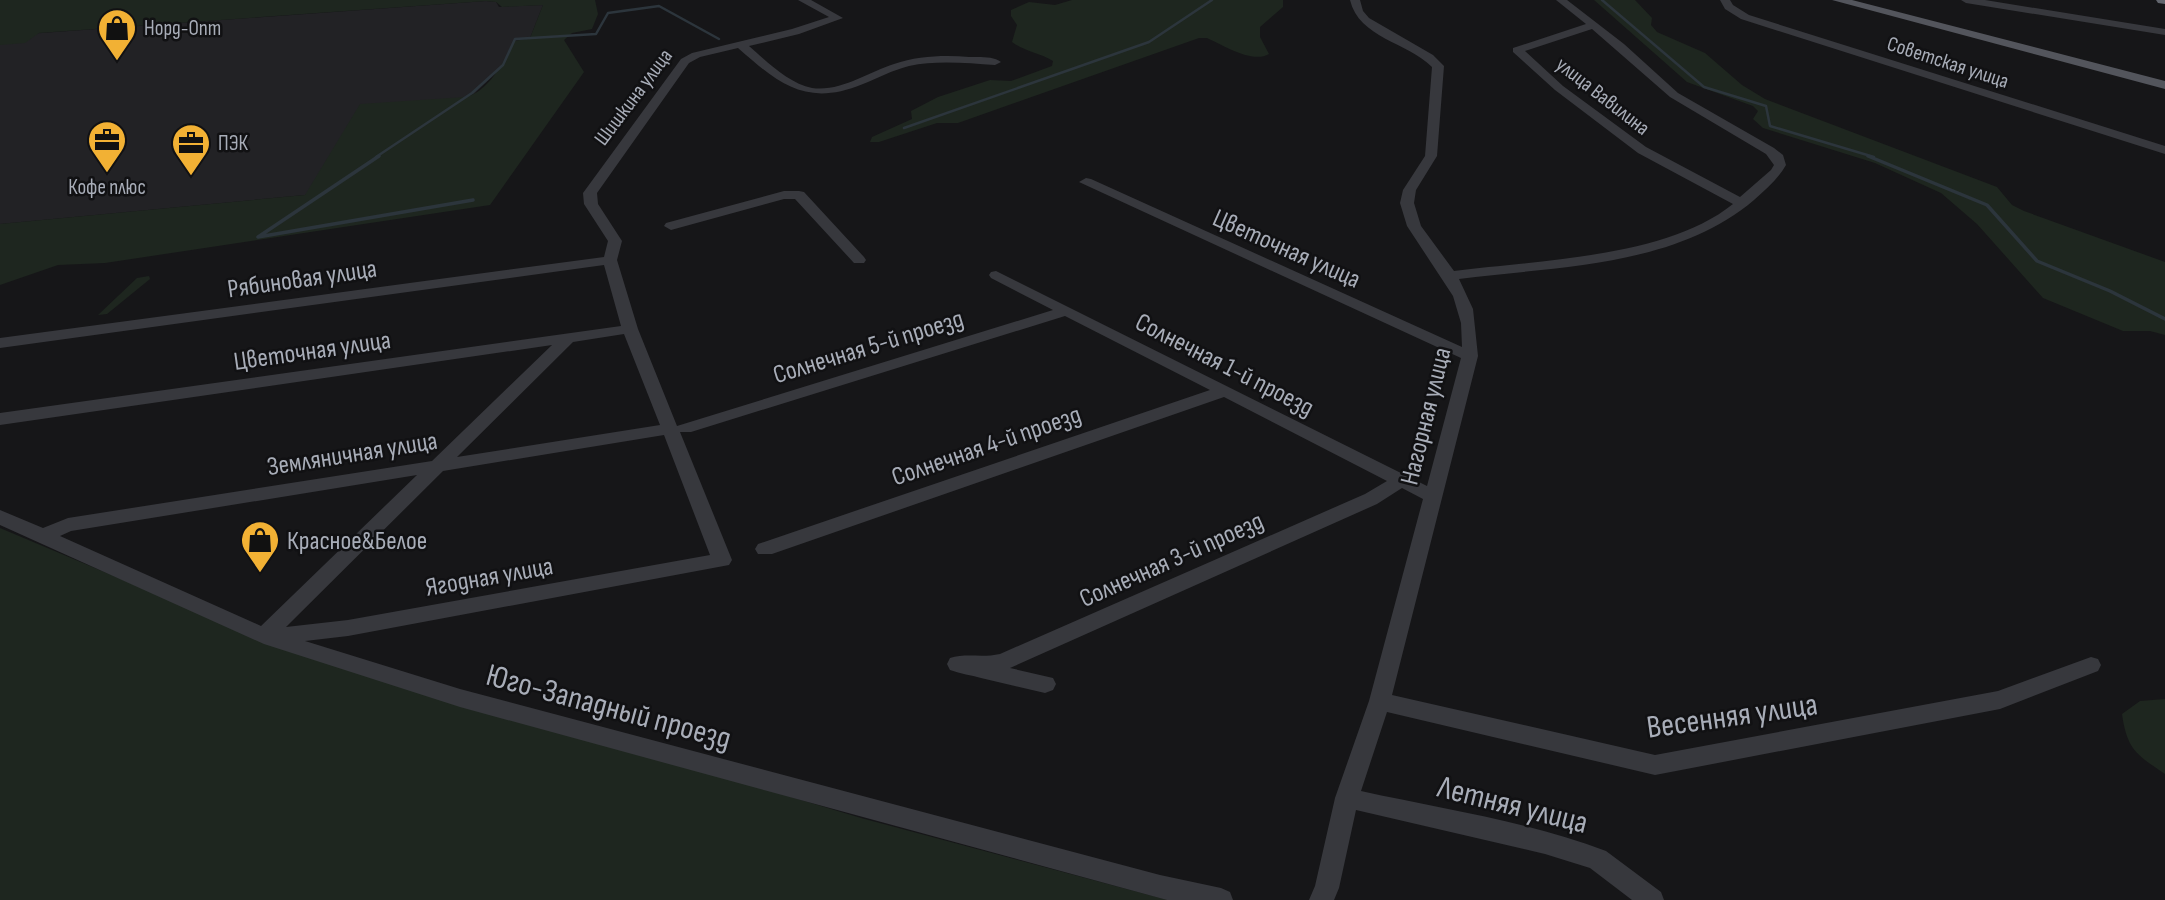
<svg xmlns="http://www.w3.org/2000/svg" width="2165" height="900" font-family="'Sofia Sans Condensed',sans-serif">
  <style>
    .built { fill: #222225 }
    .green { fill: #1e261f }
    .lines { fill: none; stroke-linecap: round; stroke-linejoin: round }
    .stream-far1 { stroke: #2c353c; stroke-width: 2.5 }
    .stream { stroke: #2c353c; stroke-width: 3.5 }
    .minor { fill: #37383d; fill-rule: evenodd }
    .major { fill: #53555c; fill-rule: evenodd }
    .highway { fill: #63666e; fill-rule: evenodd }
    .labels { text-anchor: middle; stroke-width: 5; stroke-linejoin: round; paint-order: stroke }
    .far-poi-label { font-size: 21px; fill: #a8adb8; stroke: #111113; text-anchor: start }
    .far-street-label { font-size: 21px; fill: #a8adb8; stroke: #111113 }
    .street-label { font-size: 26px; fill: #a8adb8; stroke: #111113 }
    .poi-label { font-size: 26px; fill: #a8adb8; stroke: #111113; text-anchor: start }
    .near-street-label { font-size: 32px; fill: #a8adb8; stroke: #111113 }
  </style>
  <rect width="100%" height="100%" fill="#161618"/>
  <path class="built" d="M486 1 496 2 499 7 543 5 530 38 514 41 502 67 474 94 465 97 305 195 0 224V36Z"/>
  <path class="green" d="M0 0H595L598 14 592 29 572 33 564 40 584 72 490 205 105 263 58 265 0 285V224L305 195 360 104 465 97C489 92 504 61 514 41L530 38 543 5 502 7 496 2 486 1 39 33 25 43 0 45Z
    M1072 0H1283V7L1260 27V37L1269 54C1252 64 1223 45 1207 38H1199L958 123H937L879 142H870L872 137 912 119 911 111 938 97 990 80 1011 81 1052 66 1053 61C1040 53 1023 51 1012 42L1017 25 1011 16V10L1029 2 1055 5Z
    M1594 0H1635L1652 18 1651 25 1657 32 1705 53 1742 85 1765 99 1997 187 2012 205 2024 211 2165 262V335L2150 331H2123L2043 298 1977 224 1941 193 1875 163 1763 128 1753 119 1758 111 1753 106 1687 82Z
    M149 276 150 279 107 314 98 315 137 278Z
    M0 528 263 639 861 818 1168 900H0Z
    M2165 699V774C2137 755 2127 750 2122 714L2140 701Z"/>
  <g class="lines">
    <path class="stream-far1" d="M1602 0 1704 87 1766 106 1770 126 1874 157
      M904 128 1149 42 1212 0
      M376 157 472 93 503 65 515 39 596 34 608 13 659 6 719 39"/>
    <path class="stream" d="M379 156 258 237 473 200
      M1868 156 1987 205 2037 261 2110 291 2165 319"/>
    <path class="minor" d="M798 0H811L843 18 799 34 749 46C765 60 789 84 812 88 841 92 868 72 894 64 918 56 944 55 969 57 980 57 993 56 1001 62L995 65C967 63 936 60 909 66 893 70 878 78 863 84 807 107 780 85 738 48L700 57 689 63 597 193 598 204 622 241 617 260 638 329 677 426 1053 310 991 278 989 275 991 272 996 271 1427 486 1461 358 1079 182 1086 178 1091 179 1462 347 1461 323 1453 296 1407 226 1400 203 1403 190 1425 156 1432 67C1407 42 1359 38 1350 0H1360L1363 11 1369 18 1433 55 1444 66 1437 156 1416 190 1414 203 1421 226 1454 271C1538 260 1666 258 1733 204L1638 153 1555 90 1513 52V48L1586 24 1556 0H1567L1624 44 1678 93 1774 148 1783 155 1786 165C1778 179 1766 189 1754 200 1675 267 1559 266 1459 279L1473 309 1478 356 1392 695 1655 755 1998 691 2091 657 2098 659 2101 665 2098 671 2000 709 1655 775 1387 712 1361 791C1442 809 1528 821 1606 851L1661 892 1664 900H1632L1590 868 1545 854 1356 810 1339 888 1334 900H1309L1315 886 1335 798 1369 701 1423 499 1402 488 1377 504 1010 668 1053 678 1056 684 1053 690 1045 693 981 678C971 675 961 674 950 670L947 664 950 658C965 653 983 658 1000 654L1365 494 1387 481 1224 397 772 554H758L755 549 758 544 1210 390 1065 316 691 432H680L732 560 729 565 348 636 305 641 460 689 1160 875 1221 888 1230 892 1233 900H1167L460 707 264 644 0 525V510L43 528 68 518 432 461 552 345 0 425V413L621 326 604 265 0 348V338L604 257 608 241 584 204 583 193 681 59 692 53 792 29 829 17ZM1592 29 1670 97 1766 154 1774 165 1771 170 1740 197 1646 147 1563 86 1525 51ZM624 334 660 425 457 457 573 342ZM664 435 710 555 348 620 286 627 443 471ZM417 475 261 626 60 536 71 531Z
      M1720 0H1730L1733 5 1749 15 2165 146V154L1741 19 1725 9Z
      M1961 0H1985L2165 29V35L1966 3Z
      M799 191 804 192 864 257 866 260 864 263H854L795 199H784L671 230 664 226 666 223 784 191Z"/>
    <path class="major" d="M1832 0H1852L2165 81V89Z"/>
    <path class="highway" d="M2156 0H2165V4L2158 3Z"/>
  </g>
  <defs>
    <symbol id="shop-pin" viewBox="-11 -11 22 30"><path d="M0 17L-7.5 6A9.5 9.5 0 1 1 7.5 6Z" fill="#f2b134" stroke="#111113"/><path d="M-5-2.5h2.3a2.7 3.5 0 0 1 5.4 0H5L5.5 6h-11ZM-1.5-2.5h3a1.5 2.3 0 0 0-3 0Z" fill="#111"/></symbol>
    <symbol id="office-pin" viewBox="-11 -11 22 30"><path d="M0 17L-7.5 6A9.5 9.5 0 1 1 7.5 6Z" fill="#f2b134" stroke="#111113"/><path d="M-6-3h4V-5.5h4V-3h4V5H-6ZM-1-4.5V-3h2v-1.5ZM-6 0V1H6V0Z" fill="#111"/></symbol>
  </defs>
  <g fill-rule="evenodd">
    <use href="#shop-pin" x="95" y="6" width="44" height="60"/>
    <use href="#office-pin" x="85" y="118" width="44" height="60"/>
    <use href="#office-pin" x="169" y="121" width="44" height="60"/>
    <use href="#shop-pin" x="238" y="518" width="44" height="60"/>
  </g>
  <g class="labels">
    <g class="far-poi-label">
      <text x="144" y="35">Норд-Опт</text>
      <text x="218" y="150">ПЭК</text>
      <text x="107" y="194" text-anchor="middle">Кофе плюс</text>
    </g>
    <g class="far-street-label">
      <text transform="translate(1948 62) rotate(18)" y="7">Советская улица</text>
      <text transform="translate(1603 96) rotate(38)" y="7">улица Вавилина</text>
      <text transform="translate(633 97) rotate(-53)" y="7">Шишкина улица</text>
    </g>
    <g class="street-label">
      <text transform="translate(1287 248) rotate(24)" y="9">Цветочная улица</text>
      <text transform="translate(302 278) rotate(-8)" y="9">Рябиновая улица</text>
      <text transform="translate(868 346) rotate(-17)" y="9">Солнечная 5-й проезд</text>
      <text transform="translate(312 350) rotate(-8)" y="9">Цветочная улица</text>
      <text transform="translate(1225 364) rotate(27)" y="9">Солнечная 1-й проезд</text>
      <text transform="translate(1425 416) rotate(-76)" y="9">Нагорная улица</text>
      <text transform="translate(986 445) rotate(-19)" y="9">Солнечная 4-й проезд</text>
      <text transform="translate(352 453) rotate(-9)" y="9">Земляничная улица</text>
      <text transform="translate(1171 559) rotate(-24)" y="9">Солнечная 3-й проезд</text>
      <text transform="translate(489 576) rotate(-10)" y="9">Ягодная улица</text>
    </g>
    <g class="poi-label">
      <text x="287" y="549">Красное&amp;Белое</text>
    </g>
    <g class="near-street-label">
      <text transform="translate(609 706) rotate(15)" y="11">Юго-Западный проезд</text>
      <text transform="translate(1732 715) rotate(-8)" y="11">Весенняя улица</text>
      <text transform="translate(1513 804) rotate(14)" y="11">Летняя улица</text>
    </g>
  </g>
</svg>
